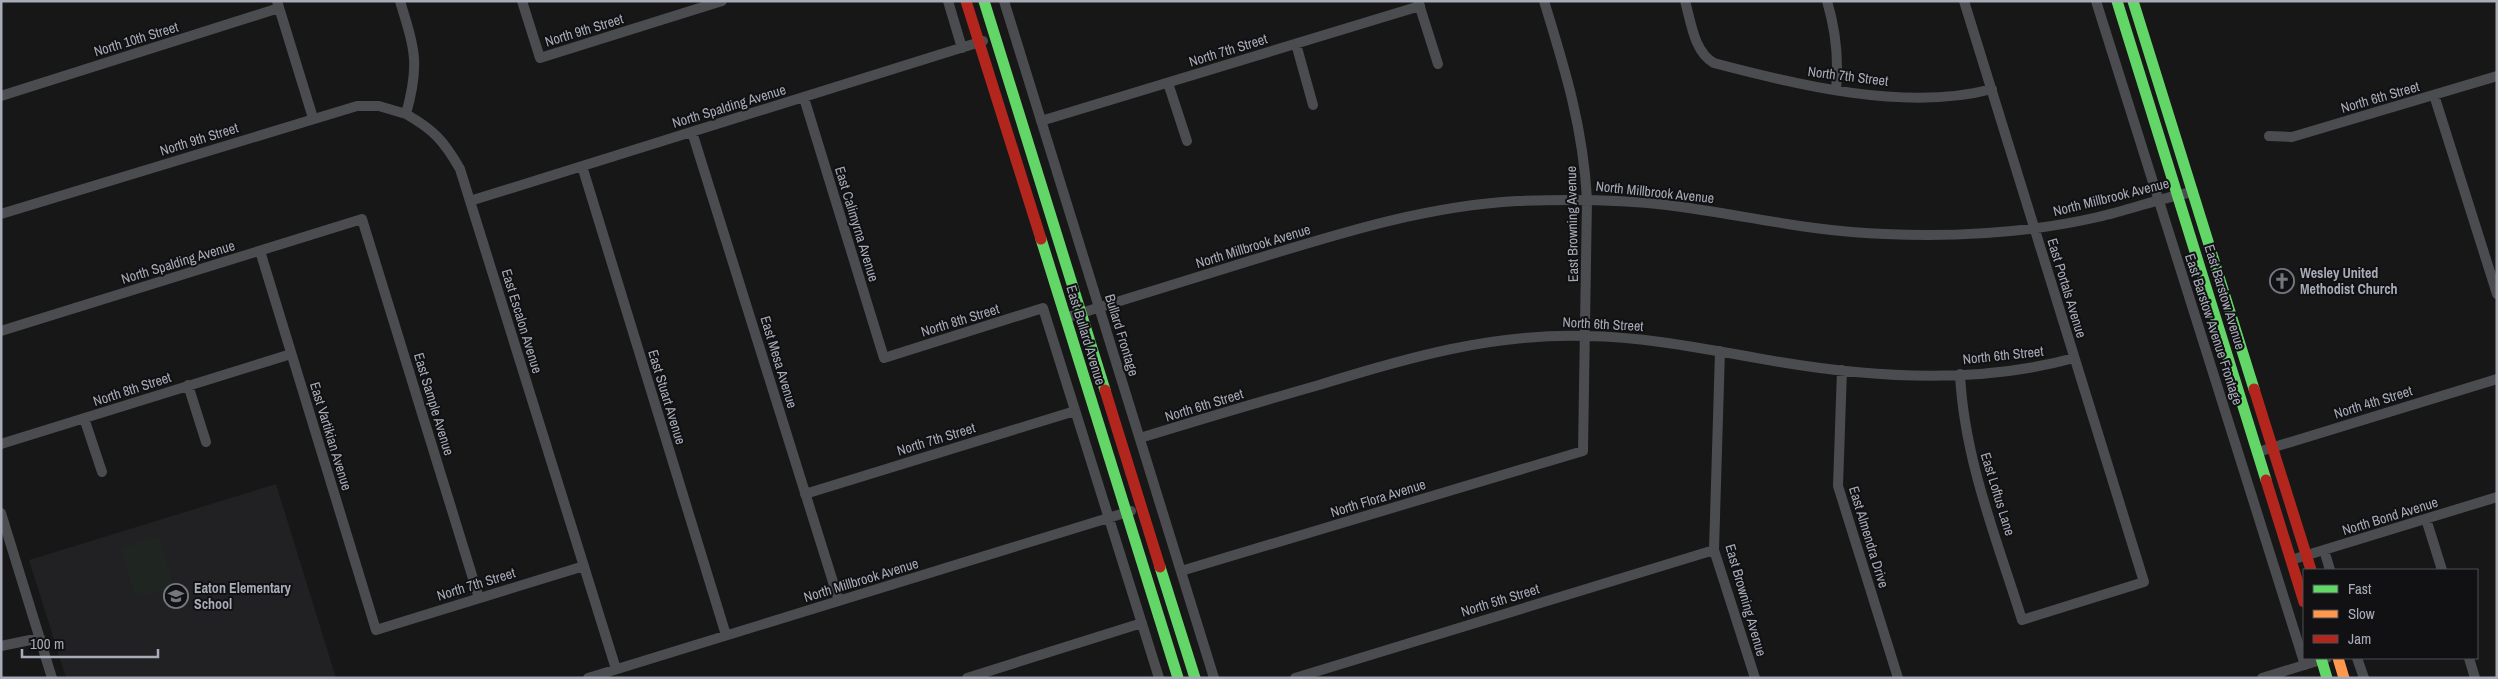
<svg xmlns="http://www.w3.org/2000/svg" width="2498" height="679" font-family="'Archivo Narrow',sans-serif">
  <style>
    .built { fill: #212123 }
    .green { fill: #1f2621 }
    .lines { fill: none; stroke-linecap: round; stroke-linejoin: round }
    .street { stroke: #4b4c50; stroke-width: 10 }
    .fast { stroke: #63d668; stroke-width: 11 }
    .slow { stroke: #ff974d; stroke-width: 11 }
    .jam { stroke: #b3261e; stroke-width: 11 }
    .labels { text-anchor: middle; stroke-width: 4; stroke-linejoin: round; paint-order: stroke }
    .street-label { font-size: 14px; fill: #a8abb8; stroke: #111113 }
    .poi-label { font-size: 14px; font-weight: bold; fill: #a8abb8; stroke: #111113; text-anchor: start }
  </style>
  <rect width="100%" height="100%" fill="#171717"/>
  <path class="built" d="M276 484 336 678H66L29 560Z"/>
  <path class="green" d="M159 536 174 588 136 597 121 548Z"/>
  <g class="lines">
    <path class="street" d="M277 1 313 118
      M400 1C415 50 420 64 406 114 434 130 444 141 460 169L616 669
      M522 1 540 58 722 1
      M948 1 962 48
      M1004 1 1214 678
      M1418 1 1438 64
      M1685 1C1691 22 1694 52 1714 63 1797 85 1907 112 1992 89
      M1827 1C1836 31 1839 59 1836 90
      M2096 1 2305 665
      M1296 44 1313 105
      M1168 83 1187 141
      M2434 95 2497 294
      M1 96 279 8
      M804 98 884 358 1043 308 1159 678
      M1041 121 1420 6
      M692 132 839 601
      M2269 136 2292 137 2497 76
      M582 166 726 635
      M470 201 983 41
      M1 214 357 106H379L406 114
      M260 251 376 630 584 566
      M1065 318C1129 298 1194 278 1259 258 1344 232 1427 206 1517 201 1568 199 1617 199 1667 205 1740 214 1811 232 1885 234 1956 237 2029 233 2098 217 2130 210 2160 198 2193 192
      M1 331 362 219 479 598
      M1720 351 1714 550 1755 678
      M1842 370 1838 486 1898 678
      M1960 374C1964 459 1997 540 2022 620L2144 582 1964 1
      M188 385 206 442
      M84 418 102 472
      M1140 438C1199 420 1259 402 1319 385 1406 358 1493 333 1586 336 1652 337 1715 351 1780 362 1875 378 1980 384 2074 358
      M1 444 291 354
      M2258 452 2497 379
      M805 494 1075 411
      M1 513 52 678
      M2426 519 2442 570
      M2324 550 2330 570
      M2291 560 2497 497
      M1181 571 1583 451 1587 199C1583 127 1565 69 1544 1
      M1 646 40 638
      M2357 658 2364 678
      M2469 658 2475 678
      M588 678 1131 511
      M967 678 1142 623
      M1295 678 1714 550
      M2262 678 2327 658"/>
    <path class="fast" d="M984 1 1105 390
      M2117 1 2266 480
      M2133 1 2254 389
      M1041 239 1178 678
      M1160 567 1195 678
      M2321 658 2327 678"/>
    <path class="slow" d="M2338 658 2344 678"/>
    <path class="jam" d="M966 1 1041 239
      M2254 389 2311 570
      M1105 390 1160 567
      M2266 480 2304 602"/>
  </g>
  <defs>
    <symbol id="church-ring" viewBox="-11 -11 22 22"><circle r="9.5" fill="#111113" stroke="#757780" stroke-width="1.5"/><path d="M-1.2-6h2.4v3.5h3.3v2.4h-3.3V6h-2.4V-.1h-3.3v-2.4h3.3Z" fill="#757780"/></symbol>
    <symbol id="school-ring" viewBox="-11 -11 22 22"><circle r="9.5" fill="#111113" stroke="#757780" stroke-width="1.5"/><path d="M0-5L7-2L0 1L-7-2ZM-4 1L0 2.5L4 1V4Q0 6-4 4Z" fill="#757780"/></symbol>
  </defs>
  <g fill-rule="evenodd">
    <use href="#church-ring" x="2268" y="267" width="28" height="28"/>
    <use href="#school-ring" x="162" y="582" width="28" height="28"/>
  </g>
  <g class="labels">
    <g class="street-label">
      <text transform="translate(584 30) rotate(-17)" y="5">North 9th Street</text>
      <text transform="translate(136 39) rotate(-17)" y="5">North 10th Street</text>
      <text transform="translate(1228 50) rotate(-17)" y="5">North 7th Street</text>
      <text transform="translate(1848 76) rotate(7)" y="5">North 7th Street</text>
      <text transform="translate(2380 97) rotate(-16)" y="5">North 6th Street</text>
      <text transform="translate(729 106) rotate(-17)" y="5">North Spalding Avenue</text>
      <text transform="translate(199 139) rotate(-17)" y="5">North 9th Street</text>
      <text transform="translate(1655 192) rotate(6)" y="5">North Millbrook Avenue</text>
      <text transform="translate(2111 197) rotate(-14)" y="5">North Millbrook Avenue</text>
      <text transform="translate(857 224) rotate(73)" y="5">East Calimyrna Avenue</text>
      <text transform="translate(1572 224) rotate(-91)" y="5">East Browning Avenue</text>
      <text transform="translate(1253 246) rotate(-17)" y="5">North Millbrook Avenue</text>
      <text transform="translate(178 262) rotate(-17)" y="5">North Spalding Avenue</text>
      <text transform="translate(2067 288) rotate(73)" y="5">East Portals Avenue</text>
      <text transform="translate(2225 297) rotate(73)" y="5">East Barstow Avenue</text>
      <text transform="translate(960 320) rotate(-17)" y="5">North 8th Street</text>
      <text transform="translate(522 321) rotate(73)" y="5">East Escalon Avenue</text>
      <text transform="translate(1603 324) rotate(3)" y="5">North 6th Street</text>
      <text transform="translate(2214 329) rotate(72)" y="5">East Barstow Avenue Frontage</text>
      <text transform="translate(1086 335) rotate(73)" y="5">East Bullard Avenue</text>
      <text transform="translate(1122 335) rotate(73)" y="5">Bullard Frontage</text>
      <text transform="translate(2003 355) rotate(-6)" y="5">North 6th Street</text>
      <text transform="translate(779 362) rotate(73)" y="5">East Mesa Avenue</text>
      <text transform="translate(132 389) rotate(-18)" y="5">North 8th Street</text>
      <text transform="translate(667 397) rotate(73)" y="5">East Stuart Avenue</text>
      <text transform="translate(2373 402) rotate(-17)" y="5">North 4th Street</text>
      <text transform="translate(434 404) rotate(73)" y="5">East Sample Avenue</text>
      <text transform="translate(1204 405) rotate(-17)" y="5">North 6th Street</text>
      <text transform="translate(331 436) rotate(73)" y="5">East Vartikian Avenue</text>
      <text transform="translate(936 439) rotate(-17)" y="5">North 7th Street</text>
      <text transform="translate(1998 494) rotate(73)" y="5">East Loftus Lane</text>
      <text transform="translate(1378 498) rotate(-17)" y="5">North Flora Avenue</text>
      <text transform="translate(2390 516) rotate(-17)" y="5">North Bond Avenue</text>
      <text transform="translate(1869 537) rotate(73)" y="5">East Almendra Drive</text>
      <text transform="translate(861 580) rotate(-17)" y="5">North Millbrook Avenue</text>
      <text transform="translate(476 584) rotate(-17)" y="5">North 7th Street</text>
      <text transform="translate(1500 600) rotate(-17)" y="5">North 5th Street</text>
      <text transform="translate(1746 600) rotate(74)" y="5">East Browning Avenue</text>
    </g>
    <g class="poi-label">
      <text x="2300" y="278">Wesley United<tspan x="2300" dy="16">Methodist Church</tspan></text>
      <text x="194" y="593">Eaton Elementary<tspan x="194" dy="16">School</tspan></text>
    </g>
  </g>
  <rect width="2498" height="679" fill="none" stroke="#a8abb8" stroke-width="5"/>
  <rect x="2303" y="569" width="175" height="90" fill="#111113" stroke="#4d4f55"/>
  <rect x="2313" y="585" width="25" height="8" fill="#63d668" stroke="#4d4f55"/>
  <text x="2348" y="594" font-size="15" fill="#a8abb8">Fast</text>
  <rect x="2313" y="610" width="25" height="8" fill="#ff974d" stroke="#4d4f55"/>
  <text x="2348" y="619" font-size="15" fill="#a8abb8">Slow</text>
  <rect x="2313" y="635" width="25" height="8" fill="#b3261e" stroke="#4d4f55"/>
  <text x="2348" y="644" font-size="15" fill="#a8abb8">Jam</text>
  <path d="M22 649v8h136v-8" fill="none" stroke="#a8abb8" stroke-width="2.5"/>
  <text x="30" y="649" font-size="15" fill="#a8abb8" stroke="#111113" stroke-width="4" paint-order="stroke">100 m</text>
</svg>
